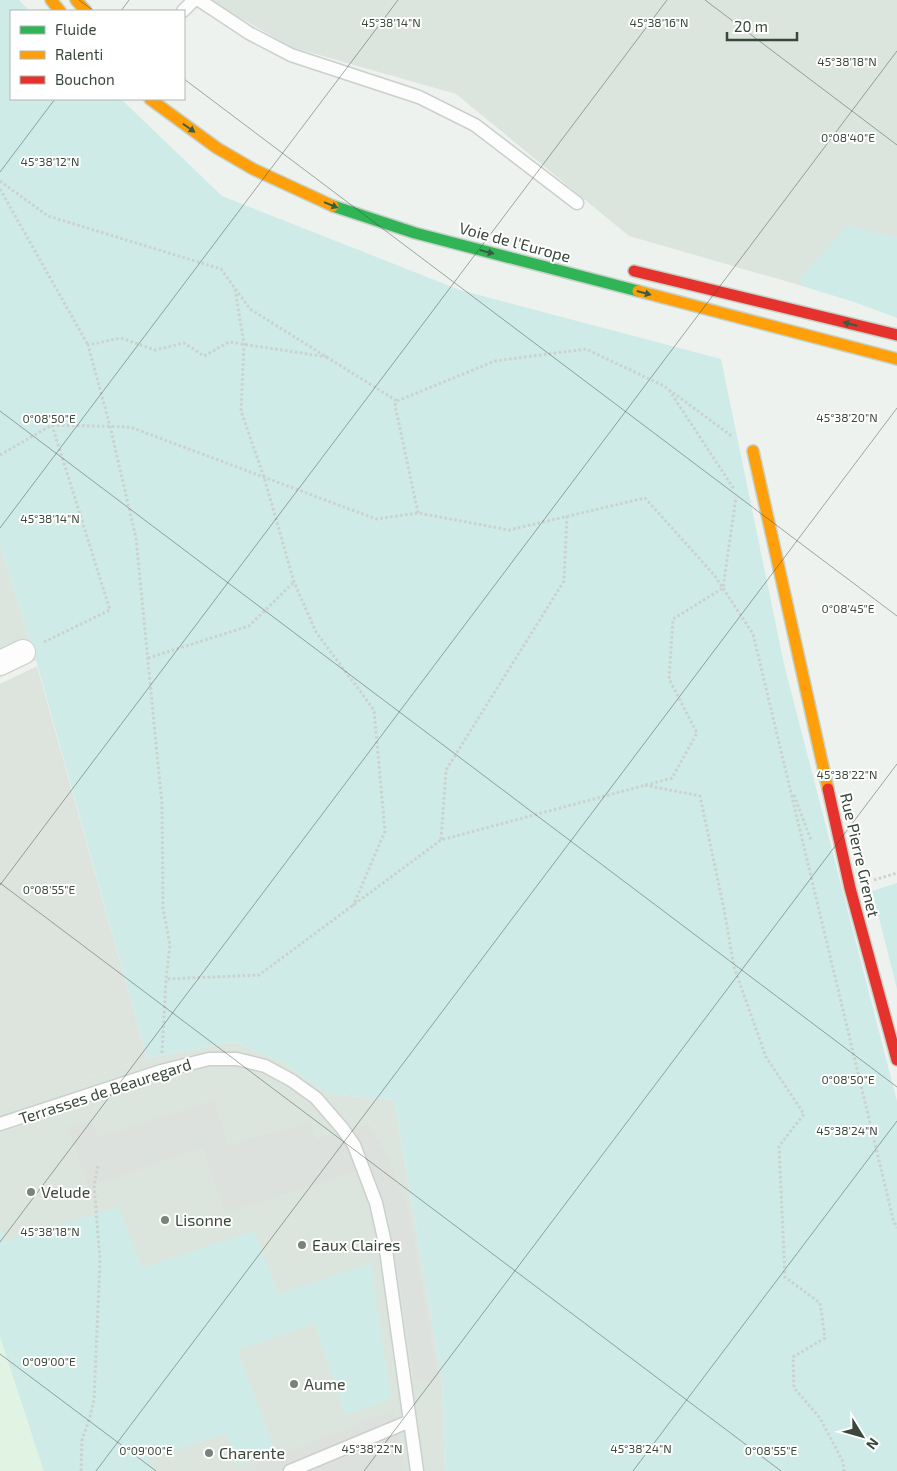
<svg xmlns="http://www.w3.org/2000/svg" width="897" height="1471" font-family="'Exo 2',sans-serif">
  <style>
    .residential { fill: #dbe5dd }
    .commercial { fill: #e1f3e3 }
    .industrial { fill: #dde4de }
    .green { fill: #cfebe8 }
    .parking { fill: #dde1dd }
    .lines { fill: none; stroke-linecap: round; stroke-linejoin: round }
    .lane-casing { stroke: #cbd0cc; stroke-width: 15 }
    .street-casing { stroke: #cbd0cc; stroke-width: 26 }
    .fast-casing { stroke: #c5d2c9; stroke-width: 14 }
    .slow-casing { stroke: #c5d2c9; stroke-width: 14 }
    .jam-casing { stroke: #c5d2c9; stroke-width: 14 }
    .path { stroke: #cbd2cc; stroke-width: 3; stroke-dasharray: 2.5 2.5; stroke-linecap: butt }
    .lane { stroke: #fcfdfc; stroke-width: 12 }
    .street { stroke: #fcfdfc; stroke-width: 24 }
    .fast { stroke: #30b455; stroke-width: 11 }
    .slow { stroke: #ff9f0a; stroke-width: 11 }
    .jam { stroke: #e5322d; stroke-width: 11 }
    .oneway { fill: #375e40 }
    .ticks { fill: none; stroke: #39483b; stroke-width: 1; stroke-opacity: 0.45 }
    .poi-dot { fill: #78847a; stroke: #fff; stroke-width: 2 }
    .labels { text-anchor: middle; stroke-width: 4; stroke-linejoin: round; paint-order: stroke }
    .street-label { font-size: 16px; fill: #39483b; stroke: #fff }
    .poi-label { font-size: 16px; fill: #39483b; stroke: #fff; text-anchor: start }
    .ticks-label { font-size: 12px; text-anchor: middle; fill: #39483b; stroke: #fff; stroke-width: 4; stroke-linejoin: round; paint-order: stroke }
  </style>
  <rect width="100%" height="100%" fill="#edf2ee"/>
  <path class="residential" d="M209 0H897V243L849 256 799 285 629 236 456 94 291 47Z
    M0 545 36 660 0 678Z
    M234 1042 284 1063 327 1094 394 1100 442 1379 445 1471H0V1108L147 1058Z"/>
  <path class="commercial" d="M0 1336 44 1471H0Z"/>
  <path class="industrial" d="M37 666 147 1058 0 1108V684Z"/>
  <path class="green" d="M0 0H19L30 11H11V99H121L222 196 460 290 721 359 784 664 897 1101V1471H445L442 1379 394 1100 327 1094 284 1063 234 1042 147 1058 36 660 0 545Z
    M847 225 897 238V318L854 302 799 285 802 283 798 281Z
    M897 883V989L872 891Z
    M119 1207 142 1268 254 1231 279 1294 371 1263 391 1399 345 1415 315 1324 237 1350 275 1450 238 1466 226 1434 149 1458 154 1471H44L0 1336V1226L6 1241Z"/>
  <path class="parking" d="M213 1100 229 1145 311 1122 315 1139 369 1124 391 1165 408 1208 438 1380 415 1381 389 1218 371 1167 225 1213 203 1147 89 1187 67 1127 91 1121 99 1137Z
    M394 1410 404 1471H256L254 1465Z"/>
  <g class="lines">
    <defs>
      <path id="lane" d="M199 0 249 33 291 55 419 97 475 125 577 203
        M183 11 194 0
        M0 1124 161 1071 209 1059H237L265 1066 291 1080 316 1098 342 1128 354 1145 376 1203 385 1243 417 1471
        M290 1471 410 1421"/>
      <path id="street" d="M0 663 23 652"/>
      <path id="fast" d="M333 206 415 233 638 291"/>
      <path id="slow" d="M51 0 60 11
        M76 0 86 11
        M150 99 217 148 253 169 333 206
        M638 291 897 359
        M753 451 828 789"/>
      <path id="jam" d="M634 271 897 335
        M828 789 850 888 897 1060"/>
    </defs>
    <use href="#lane" class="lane-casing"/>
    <use href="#street" class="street-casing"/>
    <use href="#fast" class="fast-casing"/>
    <use href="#slow" class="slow-casing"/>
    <use href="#jam" class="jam-casing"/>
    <path class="path" d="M0 181 48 216 221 269 250 309 397 401
      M0 189 88 345
      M235 289 244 344 241 411 264 477 294 582 316 632 374 710 385 831 353 906
      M327 357 229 342 204 356 184 343 155 350 121 338 88 345 110 426 136 538 162 805 163 908 170 945 166 979 259 975 441 840
      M669 390 734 489
      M0 455 52 425 130 427 376 519 418 513 509 530 645 498 715 576 753 634 893 1219 897 1228
      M418 513 395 405 397 401 495 361 586 349 664 386 733 437
      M567 516 564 581 446 770 441 840 672 778 697 733 669 679 673 619 723 588 736 497
      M44 642 110 610 52 425
      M148 658 249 626 294 582
      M645 785 700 796 724 909 734 967 766 1057 804 1114 779 1146 785 1277 820 1303 825 1338 793 1357 794 1388 820 1418 843 1462 844 1471
      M794 795 811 840
      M874 880 897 873
      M162 1053 166 979
      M81 1471 82 1440 90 1417 94 1400 100 1260 94 1185 98 1166"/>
    <use href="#lane" class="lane"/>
    <use href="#street" class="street"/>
    <use href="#fast" class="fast"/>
    <use href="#slow" class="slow"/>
    <use href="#jam" class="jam"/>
  </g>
  <defs><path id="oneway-solid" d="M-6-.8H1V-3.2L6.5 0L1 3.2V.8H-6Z" transform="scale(1.25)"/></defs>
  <g class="oneway">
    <use href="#oneway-solid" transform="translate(189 128) rotate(35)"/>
    <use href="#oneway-solid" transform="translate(331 205) rotate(22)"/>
    <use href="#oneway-solid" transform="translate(487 252) rotate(15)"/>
    <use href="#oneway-solid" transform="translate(644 293) rotate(15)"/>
    <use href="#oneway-solid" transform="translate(850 324) rotate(-166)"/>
  </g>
  <path class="ticks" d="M79 0 94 11M705 0 897 145M121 11 129 0M184 79 897 616M0 172 55 99M0 411 897 1087M0 528 398 0M0 883 781 1471M0 885 667 0M0 1242 897 51M0 1354 156 1471M96 1471 897 408M364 1471 897 764M633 1471 897 1121"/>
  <g class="poi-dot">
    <circle cx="31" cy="1192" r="5"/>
    <circle cx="165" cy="1220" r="5"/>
    <circle cx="302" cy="1245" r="5"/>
    <circle cx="294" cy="1384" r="5"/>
    <circle cx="209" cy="1453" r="5"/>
  </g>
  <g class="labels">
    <g class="street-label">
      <text transform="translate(515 242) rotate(15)" y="6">Voie de l'Europe</text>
      <text transform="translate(860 855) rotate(77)" y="6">Rue Pierre Grenet</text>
      <text transform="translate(105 1091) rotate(-18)" y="6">Terrasses de Beauregard</text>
    </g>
    <g class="poi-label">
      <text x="41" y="1198">Velude</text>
      <text x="175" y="1226">Lisonne</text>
      <text x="312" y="1251">Eaux Claires</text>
      <text x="304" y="1390">Aume</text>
      <text x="219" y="1459">Charente</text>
    </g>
  </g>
  <g class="ticks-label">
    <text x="391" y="27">45°38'14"N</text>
    <text x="659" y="27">45°38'16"N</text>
    <text x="847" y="66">45°38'18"N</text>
    <text x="848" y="142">0°08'40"E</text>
    <text x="50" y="166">45°38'12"N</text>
    <text x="847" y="422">45°38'20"N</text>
    <text x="49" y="423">0°08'50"E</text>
    <text x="50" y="523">45°38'14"N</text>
    <text x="848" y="613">0°08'45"E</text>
    <text x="847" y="779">45°38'22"N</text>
    <text x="49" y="894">0°08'55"E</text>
    <text x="848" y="1084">0°08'50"E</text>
    <text x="847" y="1135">45°38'24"N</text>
    <text x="50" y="1236">45°38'18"N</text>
    <text x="49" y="1366">0°09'00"E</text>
    <text x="372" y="1453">45°38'22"N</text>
    <text x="641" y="1453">45°38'24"N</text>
    <text x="146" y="1455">0°09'00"E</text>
    <text x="771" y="1455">0°08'55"E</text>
  </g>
  <rect x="10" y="10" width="175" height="90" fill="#ffffff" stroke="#b0b6b1"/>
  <rect x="20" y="26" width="25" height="8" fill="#30b455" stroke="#b0b6b1"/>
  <text x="55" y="35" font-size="15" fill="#39483b">Fluide</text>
  <rect x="20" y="51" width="25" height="8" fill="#ff9f0a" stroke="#b0b6b1"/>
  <text x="55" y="60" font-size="15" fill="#39483b">Ralenti</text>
  <rect x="20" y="76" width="25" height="8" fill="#e5322d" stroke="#b0b6b1"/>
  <text x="55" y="85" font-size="15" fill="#39483b">Bouchon</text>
  <g transform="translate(862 1436) rotate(127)" stroke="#ffffff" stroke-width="4" paint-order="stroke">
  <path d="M0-4L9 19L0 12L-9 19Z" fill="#39483b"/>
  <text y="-8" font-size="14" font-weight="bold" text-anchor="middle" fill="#39483b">N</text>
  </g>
  <path d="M727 32v8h70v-8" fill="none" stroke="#39483b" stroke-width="2.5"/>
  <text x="734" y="32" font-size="15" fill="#39483b" stroke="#ffffff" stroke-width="4" paint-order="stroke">20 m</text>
</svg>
